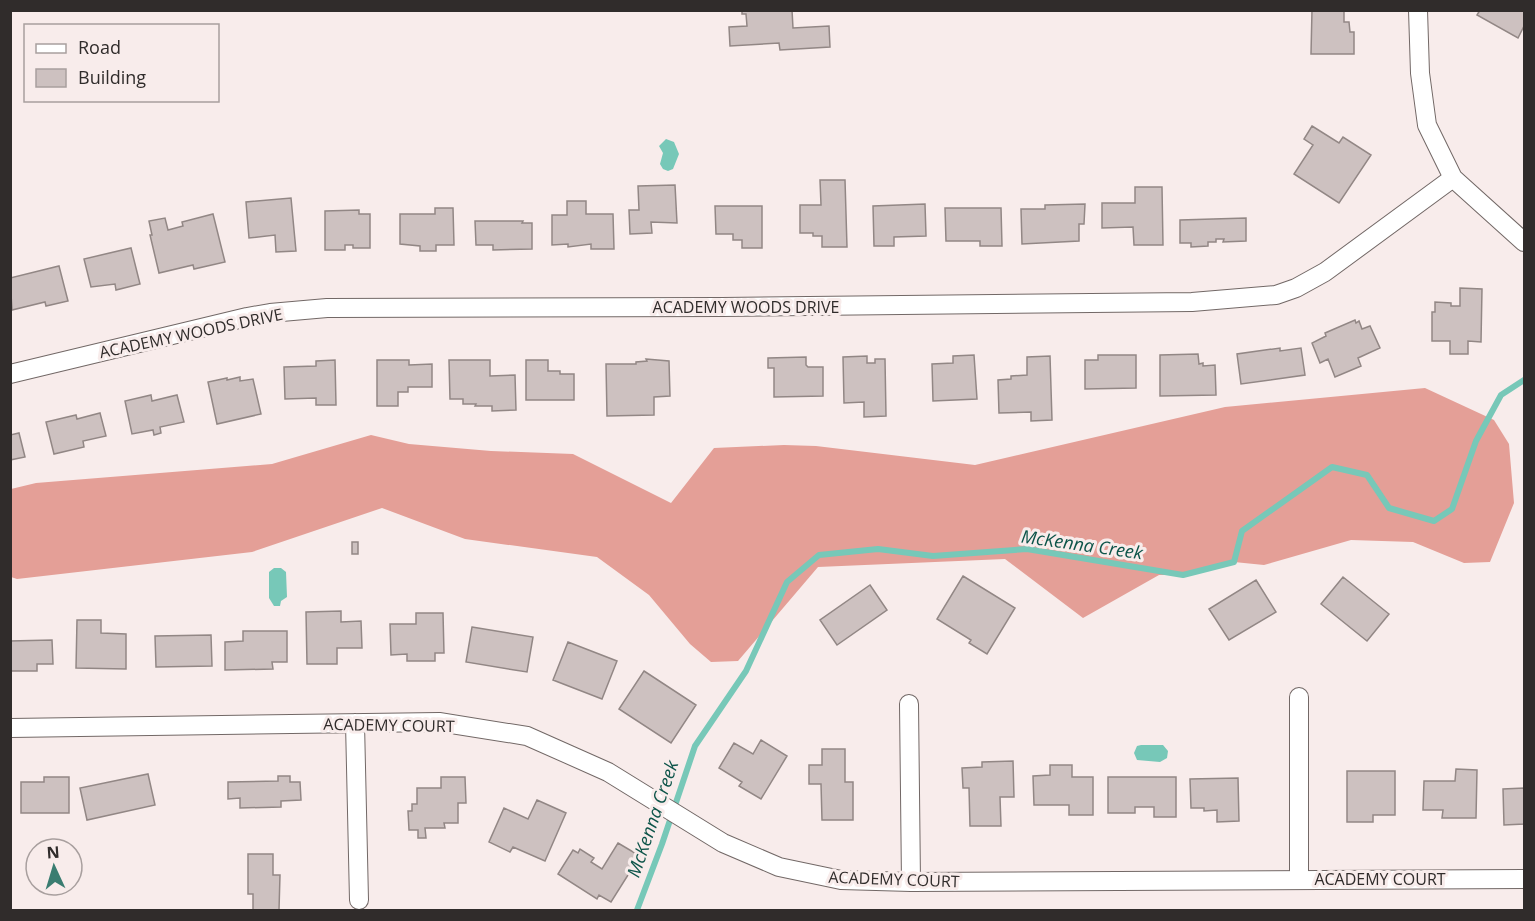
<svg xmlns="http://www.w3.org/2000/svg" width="1535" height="921" font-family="'Open Sans',sans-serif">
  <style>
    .forest { fill: #e49f97 }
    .water { fill: #77c8b8 }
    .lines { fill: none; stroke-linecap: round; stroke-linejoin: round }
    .stream { stroke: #77c8b8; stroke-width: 6 }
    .building { fill: #cdc1c0; stroke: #928785; stroke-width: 1.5 }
    .minor-casing { stroke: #726866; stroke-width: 20 }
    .minor { stroke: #fff; stroke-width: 18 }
    .labels { text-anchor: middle; stroke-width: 6; stroke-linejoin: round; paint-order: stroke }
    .street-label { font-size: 16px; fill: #302c2b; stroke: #f8eceb }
    .water-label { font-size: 18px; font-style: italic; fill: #0d5449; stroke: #f8eceb }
  </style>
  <rect width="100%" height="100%" fill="#f8eceb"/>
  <path class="forest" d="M1425 388 1494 420 1509 444 1514 503 1490 562 1464 563 1413 542 1351 540 1264 565 1234 562 1183 575H1159L1083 618 1005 559 818 567 738 661 711 662 690 644 649 595 597 557 465 539 382 508 252 552 17 579 11 577V489L36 483 272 464 371 435 409 444 491 451 573 454 671 503 714 448 784 445 816 446 975 465 1225 407Z"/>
  <path class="water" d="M666 139 674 142 679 154 673 169 668 171 663 169 660 164 663 153 659 146Z
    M274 568H281L286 572 287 597 281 601 280 606H274L269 598V572Z
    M1141 745H1163L1168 751 1167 758 1160 762 1137 760 1134 753 1137 746Z"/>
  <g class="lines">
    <path class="stream" d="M637 910 662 844 695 746 746 671 787 582 819 555 878 549 933 556 1027 549 1183 575 1234 562 1242 531 1332 467 1367 475 1389 508 1434 521 1452 509 1476 441 1501 395 1524 380"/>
  </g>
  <path class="building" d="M742 10H792L793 28 829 26 830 47 780 50 779 43 730 46 729 27 747 26 746 14H742Z
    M1312 10H1344V22H1349L1350 32H1354V54H1311Z
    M1480 10H1524V26L1518 38 1477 15Z
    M1312 126 1339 143 1343 137 1371 155 1339 203 1294 174 1313 145 1304 139Z
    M820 180H845L847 247H822V236H813V233H800V205H821Z
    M675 185 677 223 651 222 652 233 630 234 629 210H639L638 186Z
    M1135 187H1162L1163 245H1134L1133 227 1102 228V203H1135Z
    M291 198 296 251 276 252 275 235 249 238 246 202Z
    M567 201H586V214H613L614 249H591V244L568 247V244L552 245V215H567Z
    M925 204 926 236 894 237V246H874L873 206Z
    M1085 204 1084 224H1079V241L1022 244 1021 209H1045V205Z
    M715 206H762V248H742V240H733V234H716Z
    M435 208H453L454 245H436V251H420V246L400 244V214H435Z
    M945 208H1001L1002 246H980V241H946Z
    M359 210V214H370V248H353V245H345V250H325V211Z
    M213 214 225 262 194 269 193 265 159 273 150 235H152L149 221 165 218 168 230 183 226 182 222Z
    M1246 218V241L1223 242 1224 239H1216V242H1208V246L1191 247V243H1180V220Z
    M475 221H523L522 223H532V249L493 250V245H476Z
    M131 248 140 284 116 290 115 284 91 287 84 259Z
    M59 266 68 301 46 306 45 302 12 310 10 278Z
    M1460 288 1482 289 1481 342 1468 341V354H1450V341H1432V312H1435V302L1451 303V306H1460Z
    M1355 320 1356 323 1359 321 1362 329 1370 326 1380 348 1358 358 1361 366 1335 377 1328 359 1320 363 1312 343 1326 336 1325 333Z
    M1280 348V351L1301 348 1305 375 1241 384 1237 354Z
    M1198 354 1199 364 1203 363V366L1215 365 1216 395 1160 396V355Z
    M974 355 977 399 933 401 932 364 953 363V356Z
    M1098 355H1136V388L1085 389V360H1098Z
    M867 356V363H875V359H885L886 416 864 417V402L844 403 843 357Z
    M1050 356 1052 420 1031 421V412L999 413 998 380 1011 379V376L1027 375V357Z
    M806 357V365L808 367H823V396L774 397V368H768V358Z
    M646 359 669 361 670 396 654 397V415L607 416 606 364H636V362L647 361Z
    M335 360 336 405H316V398L285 399 284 367 316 366V361Z
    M377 360H409V365L432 364V387H408V392H398V406H377Z
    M449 360H490V376L515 375 516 410 492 411V406H475L476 404H463V399H450Z
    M526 360H548V371H560V374H574V400H526Z
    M240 377V381L253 379 261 414 217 424 208 382 227 378V380Z
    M151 395 152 401 177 395 184 422 160 427 161 433 154 435 153 430 132 434 125 401Z
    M100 413 106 436 83 441 84 447 54 454 46 422 76 415 77 419Z
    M19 433 25 457 10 460V435Z
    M352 542H358V554H352Z
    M963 576 1015 608 987 654 969 643 971 640 937 619Z
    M1343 577 1389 614 1367 641 1321 604Z
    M1256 580 1276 612 1229 640 1209 609Z
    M870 585 887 610 837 645 820 620Z
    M341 611V622L361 621 362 648H337V664H307L306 612Z
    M416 613H443L444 653H435V661H407V654L391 655 390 624H416Z
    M77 620H101V633L126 634V669L76 668Z
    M472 627 533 637 527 672 466 662Z
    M243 631H287V662H272L273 669 225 670V642L243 641Z
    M211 635 212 666 156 667 155 636Z
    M52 640 53 664H37V671H10V641Z
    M568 642 617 661 602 699 553 680Z
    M644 671 696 705 671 743 619 709Z
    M761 740 787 756 761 799 739 786 742 782 719 768 734 743 753 754Z
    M822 749H845V782H853V820H822L821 784H809V765H822Z
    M1013 761 1014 797H1000L1001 826H970L969 788H963L962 768 982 767V762Z
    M1050 765H1072V777H1093V815H1069V805H1034L1033 776 1050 775Z
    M1456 769 1477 770 1476 818H1442L1443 810H1423L1424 781H1455Z
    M1347 771H1395V815H1373V822H1347Z
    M148 774 155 805 87 820 80 788Z
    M278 776H290V782H300L301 800 281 801V807L240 808V798L228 799V782L278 781Z
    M44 777H69V813H21V782H44Z
    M441 777H465L466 803H458V823H444L445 828H425L426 838H418V830H409L408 811H412V804H417V788H441Z
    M1108 777H1176V817H1154V807H1135V813H1108Z
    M1238 778 1239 821 1217 822V810L1204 811V808H1191L1190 779Z
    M1524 788V824L1504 825 1503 789Z
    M537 800 566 813 545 861 513 847 510 852 489 842 504 808 528 819Z
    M618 843 640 856 611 902 599 895 597 899 558 874 573 850 578 853 580 849 594 858 591 862 602 869Z
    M248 854H273V875H280L279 910H253V894H248Z"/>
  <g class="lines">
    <defs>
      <path id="minor" d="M1418 10 1420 73 1427 125 1453 178 1524 242
        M10 374 247 317 270 313 327 308 722 307 1192 302 1276 295 1296 288 1325 272 1453 178
        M909 704 911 882
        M355 723 359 900
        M10 728 439 722 527 736 608 772 723 843 779 867 841 880 911 882 1524 879
        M1299 879V697"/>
    </defs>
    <use href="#minor" class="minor-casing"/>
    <use href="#minor" class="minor"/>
  </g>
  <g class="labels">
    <g class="street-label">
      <text x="746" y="313">ACADEMY WOODS DRIVE</text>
      <text transform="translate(191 333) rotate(-12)" y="6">ACADEMY WOODS DRIVE</text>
      <text transform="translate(389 725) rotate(1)" y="6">ACADEMY COURT</text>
      <text transform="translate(894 879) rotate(2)" y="6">ACADEMY COURT</text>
      <text x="1380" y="885">ACADEMY COURT</text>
    </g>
    <g class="water-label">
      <text transform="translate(1082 545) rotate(8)" y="6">McKenna Creek</text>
      <text transform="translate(653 819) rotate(-71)" y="6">McKenna Creek</text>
    </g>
  </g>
  <rect width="1535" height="921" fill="none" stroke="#302c2b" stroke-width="24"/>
  <rect x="24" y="24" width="195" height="78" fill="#f8eceb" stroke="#a89f9e" stroke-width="1.5"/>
  <rect x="36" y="44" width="30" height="9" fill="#ffffff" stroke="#a89f9e" stroke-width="1.5"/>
  <text x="78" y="54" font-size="18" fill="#302c2b">Road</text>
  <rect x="36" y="69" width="30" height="18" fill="#cdc1c0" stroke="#a89f9e" stroke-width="1.5"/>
  <text x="78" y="84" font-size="18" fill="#302c2b">Building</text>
  <g transform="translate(54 867) rotate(356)"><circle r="28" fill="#f8eceb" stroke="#a89f9e" stroke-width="1.5"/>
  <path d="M0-4.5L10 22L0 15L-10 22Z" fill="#3a7d71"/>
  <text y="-9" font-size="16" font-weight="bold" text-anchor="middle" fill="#302c2b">N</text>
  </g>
</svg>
